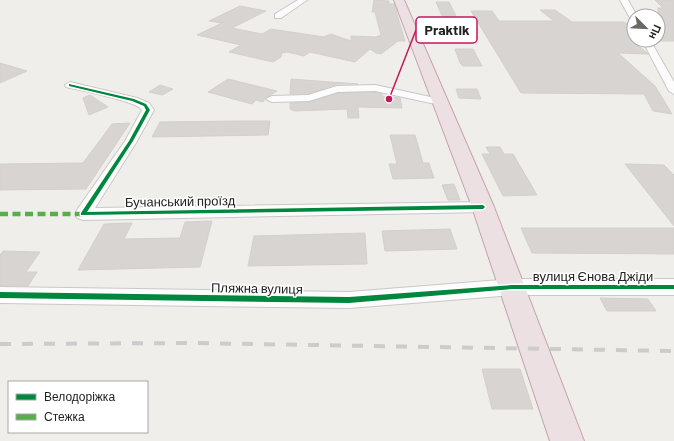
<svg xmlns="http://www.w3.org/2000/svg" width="674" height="441" font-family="Barlow,sans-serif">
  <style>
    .building { fill: #d7d4d2; stroke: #d3d0cc }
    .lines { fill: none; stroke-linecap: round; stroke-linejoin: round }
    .minor-casing { stroke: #c9c8c7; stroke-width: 2 }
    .highway-casing { stroke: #c5a2ac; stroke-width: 2 }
    .minor { fill: #fdfcfc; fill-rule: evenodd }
    .highway { fill: #ece0e2; fill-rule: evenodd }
    .rail { stroke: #ccc; stroke-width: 4; stroke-dasharray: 11 11; stroke-linecap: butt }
    .quiet { stroke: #55b145; stroke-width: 4.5; stroke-dasharray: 8 4.5; stroke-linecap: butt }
    .cycleway-casing { stroke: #fff; stroke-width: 3 }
    .cycleway { fill: #00873e; fill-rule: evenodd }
    .labels { text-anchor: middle; stroke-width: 3; stroke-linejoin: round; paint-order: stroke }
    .street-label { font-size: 13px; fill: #222; stroke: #fff }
    .leader { fill: none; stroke: #c2185b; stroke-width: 1.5 }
    .callout-dot { fill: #c2185b; stroke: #fff; stroke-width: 1.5 }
    .callout { fill: #fff; stroke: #c2185b; stroke-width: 1.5 }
    .callout-label { font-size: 14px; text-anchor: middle; font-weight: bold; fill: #222 }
  </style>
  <rect width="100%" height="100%" fill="#f0eeeb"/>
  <path class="building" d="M374 0 389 1V4H394L405 41H398L381 54 376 53 370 49 355 62 310 52 304 56 287 52 282 53 281 57 273 62 229 52 241 45 197 35 222 23 209 21 240 6 266 11 232 28 262 34 271 29 324 37 331 34 351 41V36L376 37 381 35 375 12H372Z
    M655 0H674V41H658V8H663Z
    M436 2H449L457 18H443Z
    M540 10H555L572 22H624L634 29V40H641H632L648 54 618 53 655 86 672 114 653 111 644 94 521 93 471 11H492L499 21H554Z
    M455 49H473L482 66H463L460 63Z
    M0 63 7 65 27 71 0 83Z
    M228 79 277 91 265 98 263 102 256 100 252 104 208 92Z
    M291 79 331 82 358 84H337L308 94H290Z
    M160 85 173 89 162 95 149 92Z
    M456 89H477L481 99 459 98Z
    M375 92 382 94V96L400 98 402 108 358 107 359 118H348L347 109 294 111 290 109V103L309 102 338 93Z
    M90 95 108 107 89 115 83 98Z
    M237 121H270L268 135 152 137 160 122Z
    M130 123 86 189 0 190V164L83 163 112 124Z
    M390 135H415L423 163H429L434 178 393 179 389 164H397Z
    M486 147H500L504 154H513L537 195 503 196 482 154H490Z
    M625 164 664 165 674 175V226Z
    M454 184 460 200H448L442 185Z
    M212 221 200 267 78 270 104 224 132 223 124 239 180 238 185 222Z
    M521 228H674V254L532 253Z
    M450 229 457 249 385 251 382 231Z
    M365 233 367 264 248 266 254 236Z
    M3 251 40 252 26 272H37L28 286H0V255Z
    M600 298 648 299 656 311H607Z
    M482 369H520L533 409H492Z"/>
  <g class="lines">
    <defs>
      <path id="minor" d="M298 0H307L281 18H275V14Z
        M620 0H628L637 16H634V20L630 18Z
        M414 35H473L477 38 473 41 411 40 410 38 411 36Z
        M642 40H650L674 82V94L669 91Z
        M70 82 137 98 149 103 154 110 137 141 95 208 483 202 488 203 491 207 488 211 483 212 83 220 77 218 75 214 77 210 125 141 142 110C137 101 79 90 66 87L65 85Z
        M375 85 440 99 446 102 440 105 375 91 338 92 309 101 272 102 266 99 272 96 308 95 337 86Z
        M512 279H674V295H512L349 308 0 303V287L349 292Z"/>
      <path id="highway" d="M394 0H404L494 207 584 441H550L472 207Z"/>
    </defs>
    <use href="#minor" class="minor-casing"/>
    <use href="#highway" class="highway-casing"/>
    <use href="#minor" class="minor"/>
    <use href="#highway" class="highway"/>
    <path class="rail" d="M0 344 192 343 674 351"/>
    <path class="quiet" d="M0 214H83"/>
    <defs>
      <path id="cycleway" d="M69 84 134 99 146 104 150 110 133 141 87 212 483 205 485 207 483 209 81 215V213L129 141 146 110 144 106 132 101 69 86Z
        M512 285H674V289H512L349 303 0 298V292L349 297Z"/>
    </defs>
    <use href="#cycleway" class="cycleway-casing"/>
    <use href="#cycleway" class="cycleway"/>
  </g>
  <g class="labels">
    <g class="street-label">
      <text transform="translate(180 201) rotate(-1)" y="5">Бучанський проїзд</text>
      <text x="593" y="281">вулиця Єнова Джіди</text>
      <text transform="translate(257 288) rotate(1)" y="5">Пляжна вулиця</text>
    </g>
  </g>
  <path class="leader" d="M389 99L416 30"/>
  <circle class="callout-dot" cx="389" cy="99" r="4"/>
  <rect class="callout" x="416" y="17" width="61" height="26" rx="4"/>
  <g class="callout-label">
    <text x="447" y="35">Praktik</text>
  </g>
  <rect x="8" y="381" width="140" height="52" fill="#ffffff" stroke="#a7a7a7"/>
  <rect x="16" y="394" width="20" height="6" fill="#00873e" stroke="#a7a7a7"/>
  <text x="44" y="401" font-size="12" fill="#222222">Велодоріжка</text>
  <rect x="16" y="414" width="20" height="6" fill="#55b145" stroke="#a7a7a7"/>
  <text x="44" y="421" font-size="12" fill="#222222">Стежка</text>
  <g transform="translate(646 28) rotate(114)"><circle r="19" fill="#ffffff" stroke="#a7a7a7"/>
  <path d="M0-3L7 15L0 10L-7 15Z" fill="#6a6968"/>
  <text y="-6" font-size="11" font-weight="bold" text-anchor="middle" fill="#222222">Пн</text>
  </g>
</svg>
